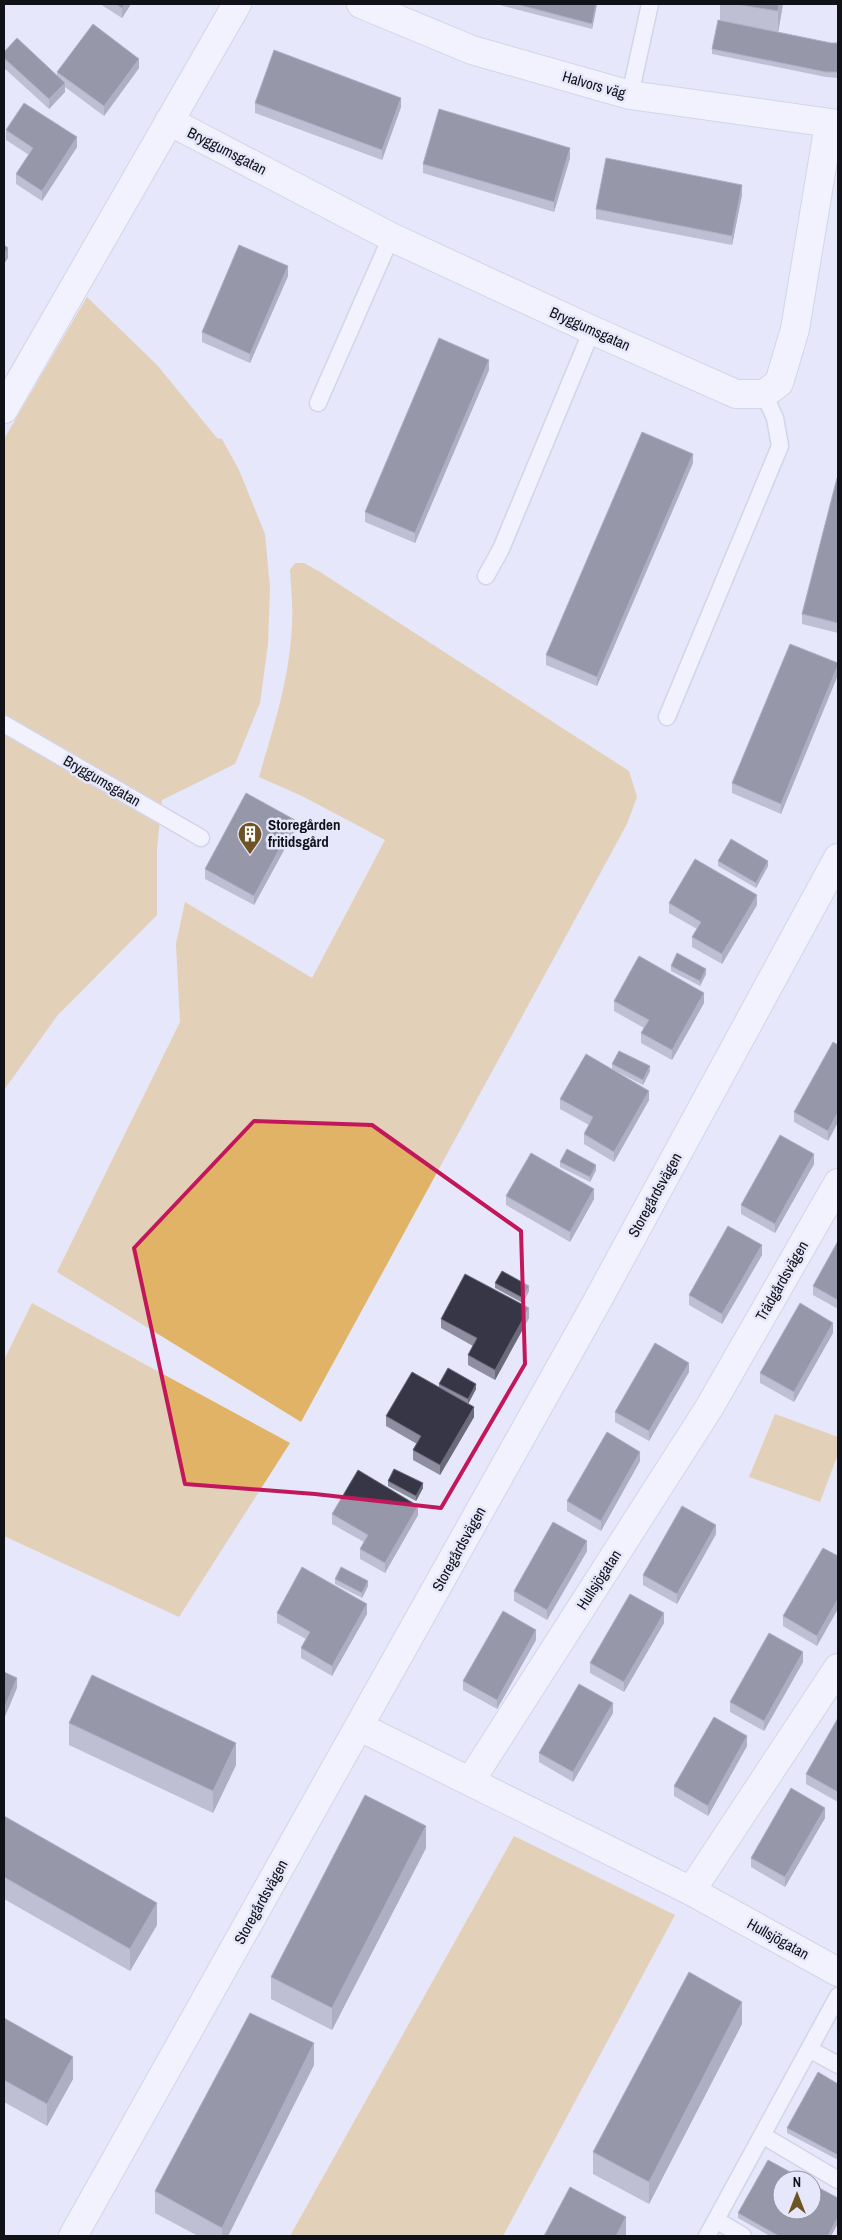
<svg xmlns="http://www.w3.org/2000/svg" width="842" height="2240" font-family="'Archivo Narrow',sans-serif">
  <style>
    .green { fill: #e1b367 }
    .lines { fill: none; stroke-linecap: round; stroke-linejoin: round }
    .service-casing { stroke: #bcbdd0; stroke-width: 19 }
    .minor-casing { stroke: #bcbdd0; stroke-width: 30 }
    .service { stroke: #fff; stroke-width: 16 }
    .minor { stroke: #fff; stroke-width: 28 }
    .wall { fill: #8e8ea0 }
    .shaded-wall { fill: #6b6b7c }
    .building { fill: #363646; stroke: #6b6b7c }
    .marked { fill: none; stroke: #c2185b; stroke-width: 4; stroke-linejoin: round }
    .labels { text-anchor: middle; stroke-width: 5; stroke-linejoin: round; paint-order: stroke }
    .street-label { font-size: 15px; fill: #111118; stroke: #e6e7fb }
    .poi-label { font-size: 15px; font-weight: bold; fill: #111118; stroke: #e6e7fb; text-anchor: start }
  </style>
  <rect width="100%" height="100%" fill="#e6e7fb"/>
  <path class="green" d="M87 297 157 365 217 438 222 439 239 470 265 534 270 588 268 644 260 703 235 764 162 800 157 849V915L57 1016 4 1090V439Z
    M295 563H304L320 572 629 771 637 797 627 824 301 1422 57 1272 180 1022 176 944 185 902 312 978 385 840 304 797 259 777C274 726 290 677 292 624 293 606 291 588 290 570Z
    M32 1303 290 1443 179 1617 4 1536V1360Z
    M775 1414 838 1437V1454L820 1502 749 1477Z
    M514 1836 675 1915 503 2236H290Z"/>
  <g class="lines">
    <defs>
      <path id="service" d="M630 95 650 4
        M318 403 391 237
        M486 576 501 549 592 330
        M667 717 780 446 775 418 764 394
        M4 724 201 838
        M809 2049 838 2065
        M762 2135 838 2180
        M716 2220 743 2236
        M707 2236 838 1996"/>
      <path id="minor" d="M361 4 472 50 630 95 838 124
        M169 121 391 237 592 330 736 394H764L779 383 795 329 829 124
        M4 409 237 4
        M360 1727 691 1891 838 1972
        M471 1780 709 1408 838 1183
        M691 1891 838 1668
        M73 2236 594 1307 838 858"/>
    </defs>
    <use href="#service" class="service-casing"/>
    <use href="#minor" class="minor-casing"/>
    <use href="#service" class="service"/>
    <use href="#minor" class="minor"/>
  </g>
  <path class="wall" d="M100 4H131L122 18Z
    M496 4H597L592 29Z
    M720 4H783L778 32 831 43H838V78L826 77 712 54V49L720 20Z
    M4 52 57 76V72L139 68 104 116 65 87V92L49 109 4 68Z
    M255 103 401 107 382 160 255 113Z
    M6 130 77 147 42 201 16 184V174L29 155 6 140Z
    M570 158 554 212 423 173V164Z
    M742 195 732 245 596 219V209Z
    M288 276 250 363 202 342V332Z
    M489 370 415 543 365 522V512Z
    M693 463 597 686 546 665V655Z
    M838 478V633L802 624V614Z
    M838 663 781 814 732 793V783Z
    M295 830 254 905 205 879V869Z
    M718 861 768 866 756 888 718 866Z
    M669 903 757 905 722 964 692 947V937L697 929 669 913Z
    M671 966 706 974 700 986 671 971Z
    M614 1001 704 1003 672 1060 641 1043V1033L644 1028 614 1011Z
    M838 1045V1122L828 1141 794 1122V1112Z
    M612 1064 650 1071 643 1085 612 1069Z
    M560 1099 649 1100 614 1162 584 1144V1134L589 1125 560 1109Z
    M560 1162 596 1170 590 1182 560 1167Z
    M814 1164 775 1233 741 1214V1205Z
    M506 1196 594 1199 570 1242 506 1205Z
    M838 1241V1309L813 1295V1286Z
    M762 1255 722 1324 689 1305V1295Z
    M495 1283 529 1291 523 1303 495 1288Z
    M529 1318 495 1380 468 1365V1355L473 1346 441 1328V1319Z
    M833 1333 794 1402 760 1383V1373Z
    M689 1372 649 1441 615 1422V1412Z
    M439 1384 476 1389 468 1404 474 1417 440 1475 413 1460V1450L417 1444 386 1426V1416L439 1387Z
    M640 1461 601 1531 567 1511V1501Z
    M388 1481 423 1488 416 1501 388 1486Z
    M332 1514 418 1515 385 1573 360 1559V1549L364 1542 332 1524Z
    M716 1534 677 1604 643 1585V1575Z
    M823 1548 817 1646 783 1626V1616Z
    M587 1551 547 1620 514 1601V1591Z
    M335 1579 368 1586 362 1598 335 1584Z
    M277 1613 367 1614 332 1676 301 1658V1648L306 1639 277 1623Z
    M664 1623 624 1692 590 1673V1663Z
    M536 1640 497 1709 463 1690V1681Z
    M803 1662 764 1731 730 1712V1702Z
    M613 1713 573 1782 539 1762V1753Z
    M838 1718V1802L806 1784V1774Z
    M69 1723 236 1765 213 1813 69 1745Z
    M747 1746 708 1816 674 1796V1786Z
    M4 1816 157 1925 130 1971 4 1899Z
    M825 1818 785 1887 751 1867V1858Z
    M426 1848 332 2030 271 1999V1977Z
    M4 2018 73 2079 47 2126 4 2102Z
    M742 2024 649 2204 593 2174V2152Z
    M314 2065 228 2236H198L155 2213V2191Z
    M838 2084V2160L787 2133V2128Z
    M838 2198V2223L831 2236H770L738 2218V2213Z"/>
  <path class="shaded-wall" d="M125 4H131L122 18V8Z
    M596 4H597L592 29V24Z
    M779 4H783L778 33V11Z
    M139 59V68L104 116V106Z
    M65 83V92L49 109V99Z
    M401 98V107L382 160V150Z
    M77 137V147L42 201V191Z
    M570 148V158L554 212V202Z
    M742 185V195L732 245V236Z
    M8 248V258L4 264V254Z
    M288 266V276L250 363V354Z
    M489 360V370L415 543V533Z
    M693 454V463L597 686V677Z
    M838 665V675L781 814V804Z
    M295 820V830L254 905V896Z
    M768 861V866L756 888V883Z
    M757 895V905L722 964V954Z
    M706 969V974L700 986V981Z
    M704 993V1003L672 1060V1050Z
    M650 1066V1071L643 1085V1080Z
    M649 1091V1100L614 1162V1152Z
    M838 1112V1122L828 1141V1131Z
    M814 1154V1164L775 1233V1224Z
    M596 1165V1170L590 1182V1177Z
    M594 1189V1199L570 1242V1232Z
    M762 1245V1255L722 1324V1314Z
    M529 1286V1291L523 1303V1298Z
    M529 1308V1318L495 1380V1370Z
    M833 1323V1333L794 1402V1392Z
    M689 1363V1372L649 1441V1431Z
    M476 1384V1389L468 1404V1399Z
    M474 1407V1417L440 1475V1465Z
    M640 1452V1461L601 1531V1521Z
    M423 1483V1488L416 1501V1496Z
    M418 1506V1515L385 1573V1563Z
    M716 1525V1534L677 1604V1594Z
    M587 1541V1551L547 1620V1610Z
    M368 1581V1586L362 1598V1593Z
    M838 1599V1609L817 1646V1636Z
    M367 1604V1614L332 1676V1666Z
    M664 1613V1623L624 1692V1682Z
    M536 1630V1640L497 1709V1700Z
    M803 1652V1662L764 1731V1721Z
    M17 1678V1688L4 1719V1709Z
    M613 1703V1713L573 1782V1772Z
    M747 1736V1746L708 1816V1806Z
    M236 1743V1765L213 1813V1791Z
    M825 1808V1818L785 1887V1877Z
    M426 1826V1848L332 2030V2008Z
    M157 1903V1925L130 1971V1949Z
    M742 2002V2024L649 2204V2182Z
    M314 2043V2065L228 2236H222V2228Z
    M73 2057V2079L47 2126V2104Z
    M626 2217V2236H616Z
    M838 2217V2223L831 2236H828Z"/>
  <path class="building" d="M116 4H125L122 8Z
    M516 4H596L592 24Z
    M735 4H779L778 11Z
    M718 20 831 43H838V72H826L712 49Z
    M93 24 139 59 104 106 57 72Z
    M17 38 65 83 49 99 4 58V52Z
    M274 50 401 98 382 150 255 103Z
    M24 103 77 137 42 191 16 174 33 148 6 130Z
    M439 109 570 148 554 202 423 164Z
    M606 158 742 185 732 236 596 209Z
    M4 245 8 248 4 254Z
    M239 245 288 266 250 354 202 332Z
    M439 338 489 360 415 533 365 512Z
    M642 432 693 454 597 677 546 655Z
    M837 478H838V623L802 614Z
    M790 644 838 663V665L781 804 732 783Z
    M246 793 295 820 254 896 205 869Z
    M731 839 768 861 756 883 718 861Z
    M695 859 757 895 722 954 692 937 701 922 669 903Z
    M677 953 706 969 700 981 671 966Z
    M639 956 704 993 672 1050 641 1033 649 1020 614 1001Z
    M833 1042 838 1045V1112L828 1131 794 1112Z
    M619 1051 650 1066 643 1080 612 1064Z
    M586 1054 649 1091 614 1152 584 1134 593 1117 560 1099Z
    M780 1135 814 1154 775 1224 741 1205Z
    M567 1149 596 1165 590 1177 560 1162Z
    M531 1153 594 1189 570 1232 506 1196Z
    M728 1226 762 1245 722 1314 689 1295Z
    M838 1241V1300L813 1286Z
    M502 1271 529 1286 523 1298 495 1283Z
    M465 1274 529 1308 495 1370 468 1355 477 1338 441 1319Z
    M800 1303 833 1323 794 1392 760 1373Z
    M655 1343 689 1363 649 1431 615 1412Z
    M448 1368 476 1384 468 1399 439 1384Z
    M412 1372 474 1407 440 1465 413 1450 421 1436 386 1416Z
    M607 1432 640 1452 601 1521 567 1501Z
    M394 1469 423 1483 416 1496 388 1481Z
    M358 1470 418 1506 385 1563 360 1549 368 1535 332 1514Z
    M682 1506 716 1525 677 1594 643 1575Z
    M553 1522 587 1541 547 1610 514 1591Z
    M823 1548 838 1556V1599L817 1636 783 1616Z
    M302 1567 367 1604 332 1666 301 1648 310 1632 277 1613Z
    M341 1567 368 1581 362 1593 335 1579Z
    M630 1594 664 1613 624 1682 590 1663Z
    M503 1611 536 1630 497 1700 463 1681Z
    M769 1633 803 1652 764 1721 730 1702Z
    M4 1672 17 1678 4 1709Z
    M92 1675 236 1743 213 1791 69 1723Z
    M579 1684 613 1703 573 1772 539 1753Z
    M714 1717 747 1736 708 1806 674 1786Z
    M838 1718V1792L806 1774Z
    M791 1788 825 1808 785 1877 751 1858Z
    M365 1795 426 1826 332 2008 271 1977Z
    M4 1816 157 1903 130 1949 4 1877Z
    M689 1972 742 2002 649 2182 593 2152Z
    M250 2013 314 2043 222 2228 155 2191Z
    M4 2018 73 2057 47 2104 4 2080Z
    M818 2072 838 2084V2155L787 2128Z
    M768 2160 805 2180H782V2210H812V2184L838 2198V2217L828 2236H779L738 2213Z
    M570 2187 626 2217 616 2236H544Z"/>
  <path d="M0 0H842V2240H0ZM254 1121 372 1125 521 1231 525 1364 441 1508 315 1494 185 1484 134 1248Z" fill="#e6e7fb" fill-opacity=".55" fill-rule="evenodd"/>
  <path class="marked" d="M254 1121 372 1125 521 1231 525 1364 441 1508 315 1494 185 1484 134 1248Z"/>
  <defs>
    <symbol id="building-pin" viewBox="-11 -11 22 30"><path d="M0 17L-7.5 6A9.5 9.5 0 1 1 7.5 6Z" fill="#6e5325" stroke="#e6e7fb"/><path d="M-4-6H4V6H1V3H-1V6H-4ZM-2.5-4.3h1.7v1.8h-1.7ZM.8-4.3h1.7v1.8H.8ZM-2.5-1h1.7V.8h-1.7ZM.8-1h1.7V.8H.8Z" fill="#fff"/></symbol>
  </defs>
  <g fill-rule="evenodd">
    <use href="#building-pin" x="236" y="820" width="28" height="38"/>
  </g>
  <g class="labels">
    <g class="street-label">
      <text transform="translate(594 85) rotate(16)" y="5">Halvors väg</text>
      <text transform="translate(227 151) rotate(27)" y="5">Bryggumsgatan</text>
      <text transform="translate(590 329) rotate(24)" y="5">Bryggumsgatan</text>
      <text transform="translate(102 781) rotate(30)" y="5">Bryggumsgatan</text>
      <text transform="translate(655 1195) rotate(-61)" y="5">Storegårdsvägen</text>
      <text transform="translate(782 1281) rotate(-60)" y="5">Trädgårdsvägen</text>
      <text transform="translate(459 1549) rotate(-61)" y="5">Storegårdsvägen</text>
      <text transform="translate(599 1580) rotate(-57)" y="5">Hullsjögatan</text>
      <text transform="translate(261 1902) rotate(-61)" y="5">Storegårdsvägen</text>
      <text transform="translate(778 1939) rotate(29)" y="5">Hullsjögatan</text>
    </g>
    <g class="poi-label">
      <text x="268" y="830">Storegården<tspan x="268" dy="17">fritidsgård</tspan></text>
    </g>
  </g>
  <rect width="842" height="2240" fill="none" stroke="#111118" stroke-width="10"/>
  <g transform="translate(797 2195)"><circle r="24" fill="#e6e7fb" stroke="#9191a0"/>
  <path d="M0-4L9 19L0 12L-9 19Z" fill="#6e5325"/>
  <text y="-8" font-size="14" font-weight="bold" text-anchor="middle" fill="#111118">N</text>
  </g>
</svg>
